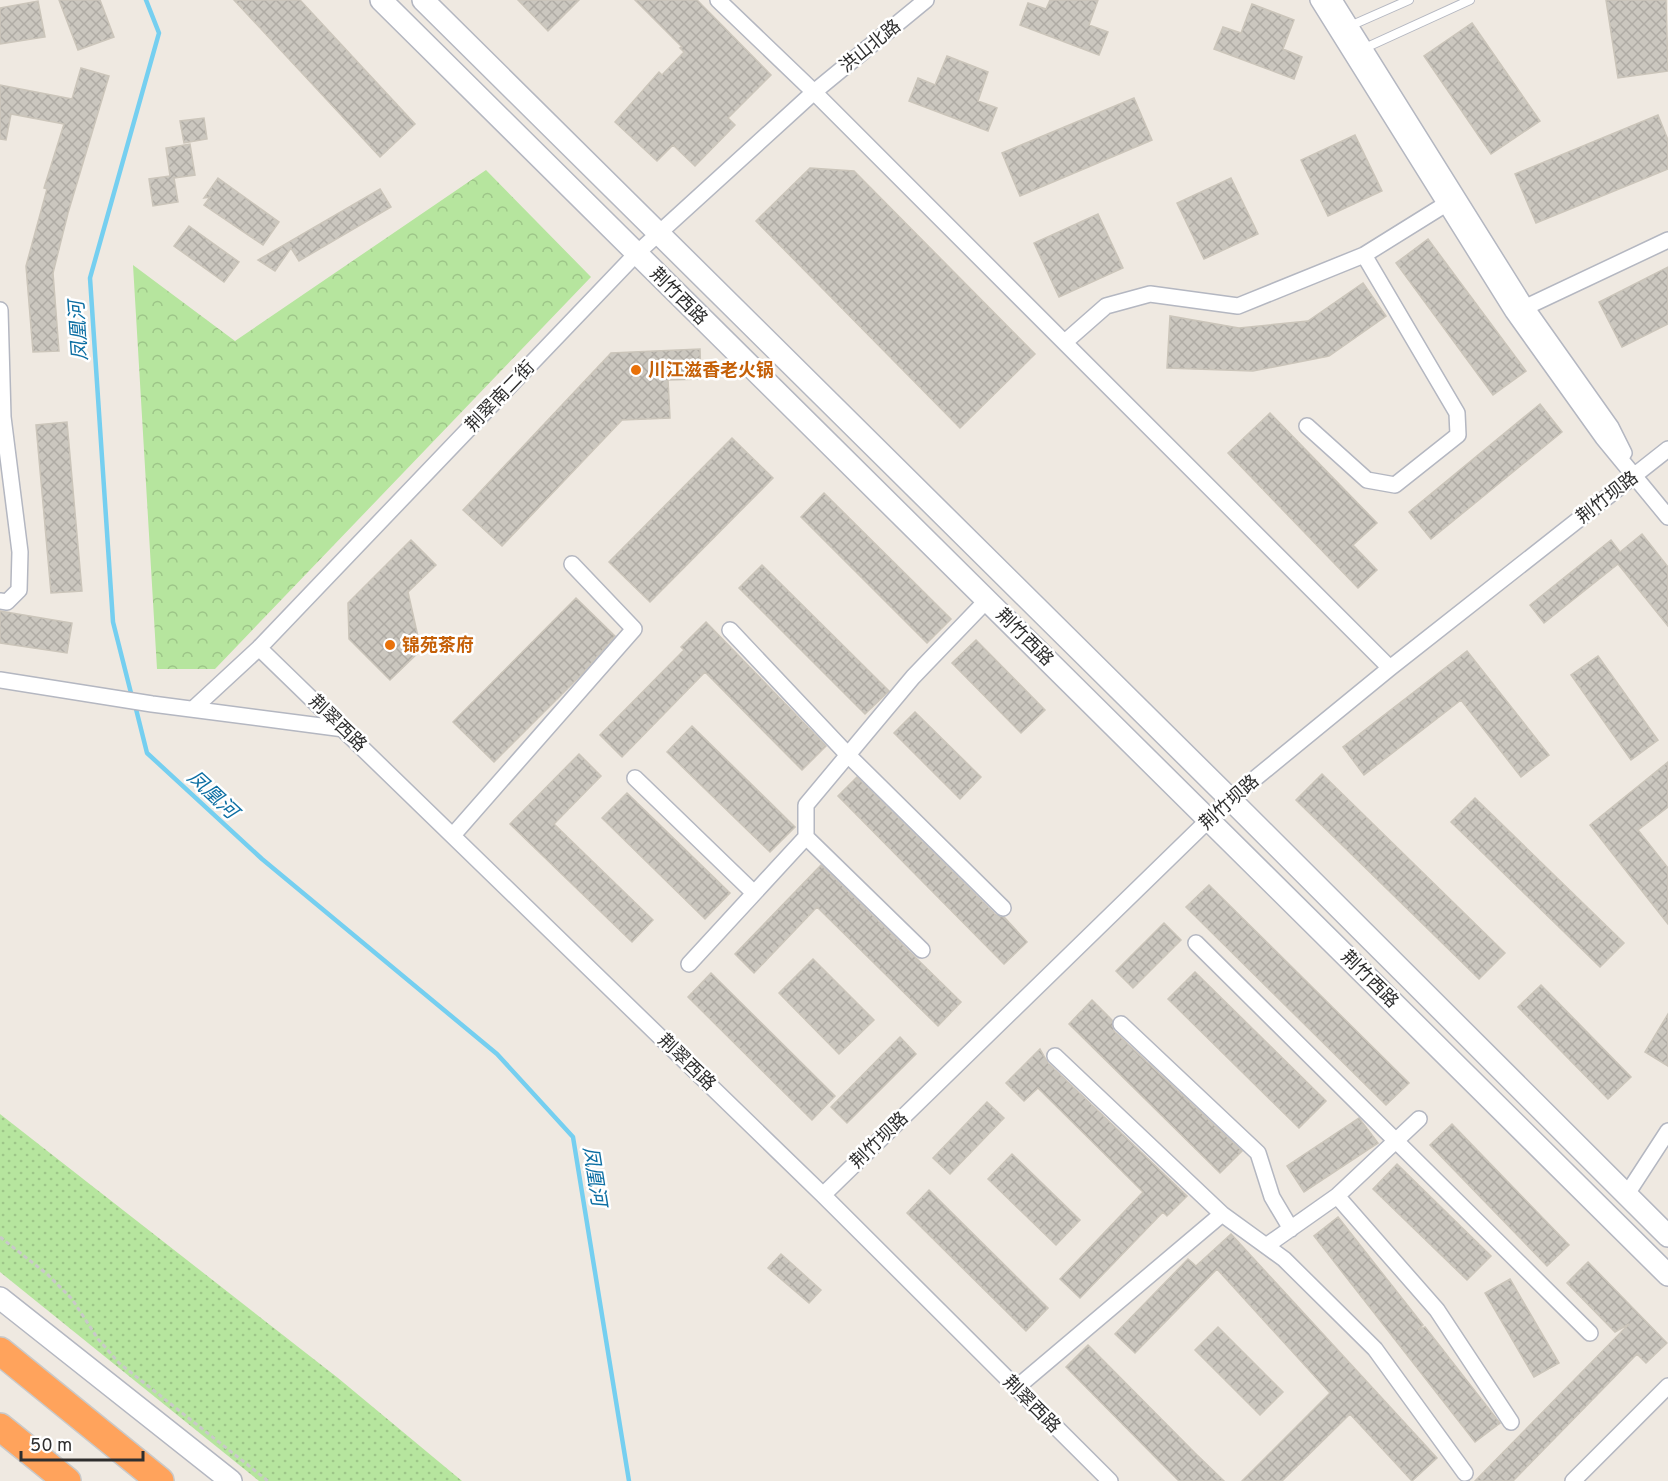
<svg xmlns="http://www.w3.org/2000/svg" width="1668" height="1481" font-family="Overpass,'Noto Sans SC',sans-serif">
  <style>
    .forest { fill: url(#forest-crowns) }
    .park { fill: url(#park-dots) }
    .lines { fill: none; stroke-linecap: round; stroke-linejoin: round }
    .stream { stroke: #75cff0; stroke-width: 4.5 }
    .building { fill: url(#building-cross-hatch); stroke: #cbc5ba; stroke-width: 1.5 }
    .lane-casing { stroke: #b4b7c1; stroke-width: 10 }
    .street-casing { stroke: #b4b7c1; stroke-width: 18 }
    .secondary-casing { stroke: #b4b7c1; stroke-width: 24 }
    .highway-casing { stroke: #c9c9c9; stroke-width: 30 }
    .path { stroke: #c9c9c9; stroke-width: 3; stroke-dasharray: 4.5 3; stroke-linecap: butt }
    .lane { stroke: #fff; stroke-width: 8 }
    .street { stroke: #fff; stroke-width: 15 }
    .secondary { stroke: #fff; stroke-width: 21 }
    .highway { stroke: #ffa35c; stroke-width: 27 }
    .food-dot { fill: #e8710a; stroke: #fff; stroke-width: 2 }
    .labels { text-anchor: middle; stroke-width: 5; stroke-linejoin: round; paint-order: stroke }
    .street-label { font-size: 18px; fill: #2e2e2e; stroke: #fff }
    .food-label { font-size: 18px; font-weight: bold; fill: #c56008; stroke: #fff; text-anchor: start }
    .water-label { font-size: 20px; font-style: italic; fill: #0d6fa3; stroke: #fff }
  </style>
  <defs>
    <pattern id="forest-crowns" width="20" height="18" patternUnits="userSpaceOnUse" patternTransform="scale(1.5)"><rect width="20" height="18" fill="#b6e59e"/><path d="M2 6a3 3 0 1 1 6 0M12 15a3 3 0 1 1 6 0" fill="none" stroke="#9dc588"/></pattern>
    <pattern id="park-dots" width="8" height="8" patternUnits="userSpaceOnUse" patternTransform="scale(1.5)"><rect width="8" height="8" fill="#b6e59e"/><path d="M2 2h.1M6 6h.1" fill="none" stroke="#9dc588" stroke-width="1.8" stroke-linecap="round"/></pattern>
    <pattern id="building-cross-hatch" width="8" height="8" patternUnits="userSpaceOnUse" patternTransform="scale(1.5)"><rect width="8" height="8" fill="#cbc7bf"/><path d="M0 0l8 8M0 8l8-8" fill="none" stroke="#afaba4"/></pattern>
  </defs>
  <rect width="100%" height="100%" fill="#efe9e1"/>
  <path class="forest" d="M486 170 591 277 215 669H157L133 265 235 341Z"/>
  <path class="park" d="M0 1114 338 1378 462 1481H259L0 1272Z"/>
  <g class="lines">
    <path class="stream" d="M132 697 113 622 90 278 159 33 146 0
      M135 705 147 753 262 859 497 1054 573 1137 629 1481"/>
  </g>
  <path class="building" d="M59 0H100L114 37 78 50Z
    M234 0H300L415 124 380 157Z
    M518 0H579L548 31Z
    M635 0H697L771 75 728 118 735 125 695 166 673 145 657 161 615 122 659 72 662 75 684 52 680 48 682 47Z
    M1050 0H1098L1089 25 1108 32 1099 55 1020 25 1028 3 1046 9Z
    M1606 0H1666L1668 71 1618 78Z
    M38 1 45 37 0 44V8Z
    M1252 4 1294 20 1283 49 1302 57 1294 79 1214 49 1223 27 1241 33Z
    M1472 23 1540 121 1491 154 1424 56Z
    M947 56 988 72 978 101 997 108 988 131 909 101 918 78 935 85Z
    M81 68 109 76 68 213 53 273 59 351 33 352 26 266 47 189 44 188 64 124 11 114 6 140 0 139V85L72 99Z
    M1134 98 1152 140 1020 196 1002 153Z
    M1658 115 1668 140V169L1536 223 1515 174Z
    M204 118 207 139 184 143 180 121Z
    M1355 135 1382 191 1328 216 1301 160Z
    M190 144 195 175 174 178 178 202 153 206 149 179 170 176 166 148Z
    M810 168 854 171 1035 354 960 428 756 221Z
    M218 178 279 222 263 245 204 205 210 197 204 198Z
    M1231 178 1258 234 1204 259 1177 203Z
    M380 189 391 207 299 261 291 248 275 271 258 260Z
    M1098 214 1123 268 1059 297 1034 243Z
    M189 226 239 262 224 282 174 246Z
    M1428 239 1526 371 1493 395 1396 263Z
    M1668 267V324L1622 347 1599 302Z
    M1363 283 1386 316 1329 356 1253 371 1167 368 1170 316 1239 328 1308 321Z
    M700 349 701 379 668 380 670 418 622 420 502 546 463 510 611 353Z
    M1540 404 1562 432 1431 539 1409 512Z
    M1270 413 1377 523 1353 545 1377 570 1358 588 1228 453Z
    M67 422 82 591 51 593 36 425Z
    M732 438 773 478 650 602 609 562Z
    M824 493 951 619 927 643 801 517Z
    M1642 534 1668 567V626L1618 564 1544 623 1530 605 1611 540 1620 552Z
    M411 540 436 565 408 592 421 650 390 680 349 639 348 603Z
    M762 565 889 691 865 714 739 588Z
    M576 598 615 636 581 675 494 762 453 722Z
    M0 611 72 623 67 653 0 643Z
    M706 622 826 746 802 770 705 672 622 757 600 735 684 650 681 647Z
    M976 640 1045 710 1021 733 952 663Z
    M1467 651 1549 755 1521 777 1461 700 1364 775 1343 747Z
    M1598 656 1658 740 1631 760 1571 675Z
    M915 712 981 777 960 799 894 733Z
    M692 726 795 827 770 852 667 752Z
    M579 754 601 776 554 824 653 920 632 942 510 824Z
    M1668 762V807L1638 830 1668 868V924L1590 825Z
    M1322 774 1505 953 1479 979 1296 800Z
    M857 777 996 915 1004 917 1027 942 1004 964 838 796Z
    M627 793 730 893 705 919 602 818Z
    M1475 798 1624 943 1600 967 1451 822Z
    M821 865 961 1002 938 1026 817 907 754 973 735 954Z
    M1209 885 1409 1083 1386 1105 1186 907Z
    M1164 923 1181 940 1133 988 1116 971Z
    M813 959 874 1020 839 1054 779 993Z
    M1195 972 1326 1101 1299 1128 1168 999Z
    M711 973 835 1096 812 1120 688 997Z
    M1541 985 1631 1077 1608 1099 1518 1007Z
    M1092 1000 1112 1020 1114 1031 1242 1151 1220 1173 1069 1024Z
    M1668 1014V1066L1645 1052Z
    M900 1037 916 1054 847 1123 831 1107Z
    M1040 1049 1048 1063 1187 1196 1167 1216 1163 1212 1080 1298 1060 1279 1143 1192 1038 1088 1024 1101 1006 1083Z
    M987 1102 1004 1118 950 1174 933 1158Z
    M1359 1118 1378 1143 1304 1192 1287 1166Z
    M1452 1124 1569 1245 1547 1266 1430 1145Z
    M1012 1154 1080 1220 1056 1245 988 1179Z
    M1397 1164 1491 1256 1467 1280 1373 1189Z
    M929 1190 1048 1308 1026 1331 907 1213Z
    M1338 1217 1423 1325 1418 1330 1425 1327 1500 1423 1475 1442 1314 1236Z
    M1231 1234 1437 1458 1412 1481 1350 1414 1282 1481H1242L1330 1393 1217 1269 1135 1353 1115 1334 1188 1259 1196 1266Z
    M781 1254 821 1290 809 1303 768 1268Z
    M1588 1262 1667 1343 1646 1363 1637 1354 1513 1481H1475L1629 1324 1615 1332 1567 1283Z
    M1510 1279 1559 1363 1534 1377 1485 1293Z
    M1218 1327 1283 1392 1260 1415 1195 1350Z
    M1088 1345 1195 1453 1224 1481H1179L1160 1462 1066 1367Z"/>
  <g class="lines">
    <defs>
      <path id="lane" d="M1350 26 1409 0
        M1365 48 1470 0"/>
      <path id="street" d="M718 0 814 92 1390 668
        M1318 0 1513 312 1603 438 1668 517
        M1334 0 1526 307 1611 427 1624 453
        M1526 307 1668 240
        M0 310 3 417 20 552 19 590 7 602 0 601
        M1065 342 1106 306 1150 294 1238 306 1364 255 1454 199
        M1307 426 1367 480 1395 485 1458 435 1457 413 1364 255
        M730 630 848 755 1003 908
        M259 648 823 1195 1110 1481
        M0 680 152 704 344 729
        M193 709 259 648 636 254 814 92 926 0
        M635 778 754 893
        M454 834 634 629 572 564
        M806 837 922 950
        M1196 943 1590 1333
        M689 964 806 837V805L913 677 988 599
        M1121 1024 1258 1153 1272 1197 1291 1229
        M1627 1194 1668 1131
        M823 1195 1230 799 1390 668 1668 449
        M1337 1196 1419 1119
        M1222 1214 1284 1259 1375 1349 1465 1473
        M1266 1246 1337 1196 1437 1310 1511 1422
        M1016 1388 1222 1214 1055 1056
        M1573 1481 1668 1386"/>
      <path id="secondary" d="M381 0 1668 1275
        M423 0 1230 799 1668 1236
        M0 1298 231 1481"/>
      <path id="highway" d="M0 1351 160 1481
        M0 1427 67 1481"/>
    </defs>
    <use href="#lane" class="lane-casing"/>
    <use href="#street" class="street-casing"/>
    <use href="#secondary" class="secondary-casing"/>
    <use href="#highway" class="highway-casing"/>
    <path class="path" d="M0 1237 47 1274 72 1299 98 1339 119 1363 268 1481"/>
    <use href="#lane" class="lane"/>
    <use href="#street" class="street"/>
    <use href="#secondary" class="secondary"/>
    <use href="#highway" class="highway"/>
  </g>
  <g class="food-dot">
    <circle cx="636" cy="370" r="6"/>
    <circle cx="390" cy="645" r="6"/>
  </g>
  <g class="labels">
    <g class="street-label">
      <text transform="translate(870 46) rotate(-39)" y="6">洪山北路</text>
      <text transform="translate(679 296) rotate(45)" y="6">荆竹西路</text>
      <text transform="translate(500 396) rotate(-46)" y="6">荆翠南二街</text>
      <text transform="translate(1607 497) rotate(-38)" y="6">荆竹坝路</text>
      <text transform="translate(1025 637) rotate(45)" y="6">荆竹西路</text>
      <text transform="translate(338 723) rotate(44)" y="6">荆翠西路</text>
      <text transform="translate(1229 802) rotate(-42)" y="6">荆竹坝路</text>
      <text transform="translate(1370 979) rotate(45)" y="6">荆竹西路</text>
      <text transform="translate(687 1062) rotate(44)" y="6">荆翠西路</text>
      <text transform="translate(879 1140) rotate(-44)" y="6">荆竹坝路</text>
      <text transform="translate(1032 1404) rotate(45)" y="6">荆翠西路</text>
    </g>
    <g class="food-label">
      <text x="648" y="376">川江滋香老火锅</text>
      <text x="402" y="651">锦苑茶府</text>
    </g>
    <g class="water-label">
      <text transform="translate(78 331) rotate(-94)" y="7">凤凰河</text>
      <text transform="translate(213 794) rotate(43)" y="7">凤凰河</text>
      <text transform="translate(595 1176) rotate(81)" y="7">凤凰河</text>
    </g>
  </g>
  <path d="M21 1451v9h122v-9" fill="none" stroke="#2e2e2e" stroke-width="3"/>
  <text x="30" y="1451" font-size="18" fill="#2e2e2e" stroke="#ffffff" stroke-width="4.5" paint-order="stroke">50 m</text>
</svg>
